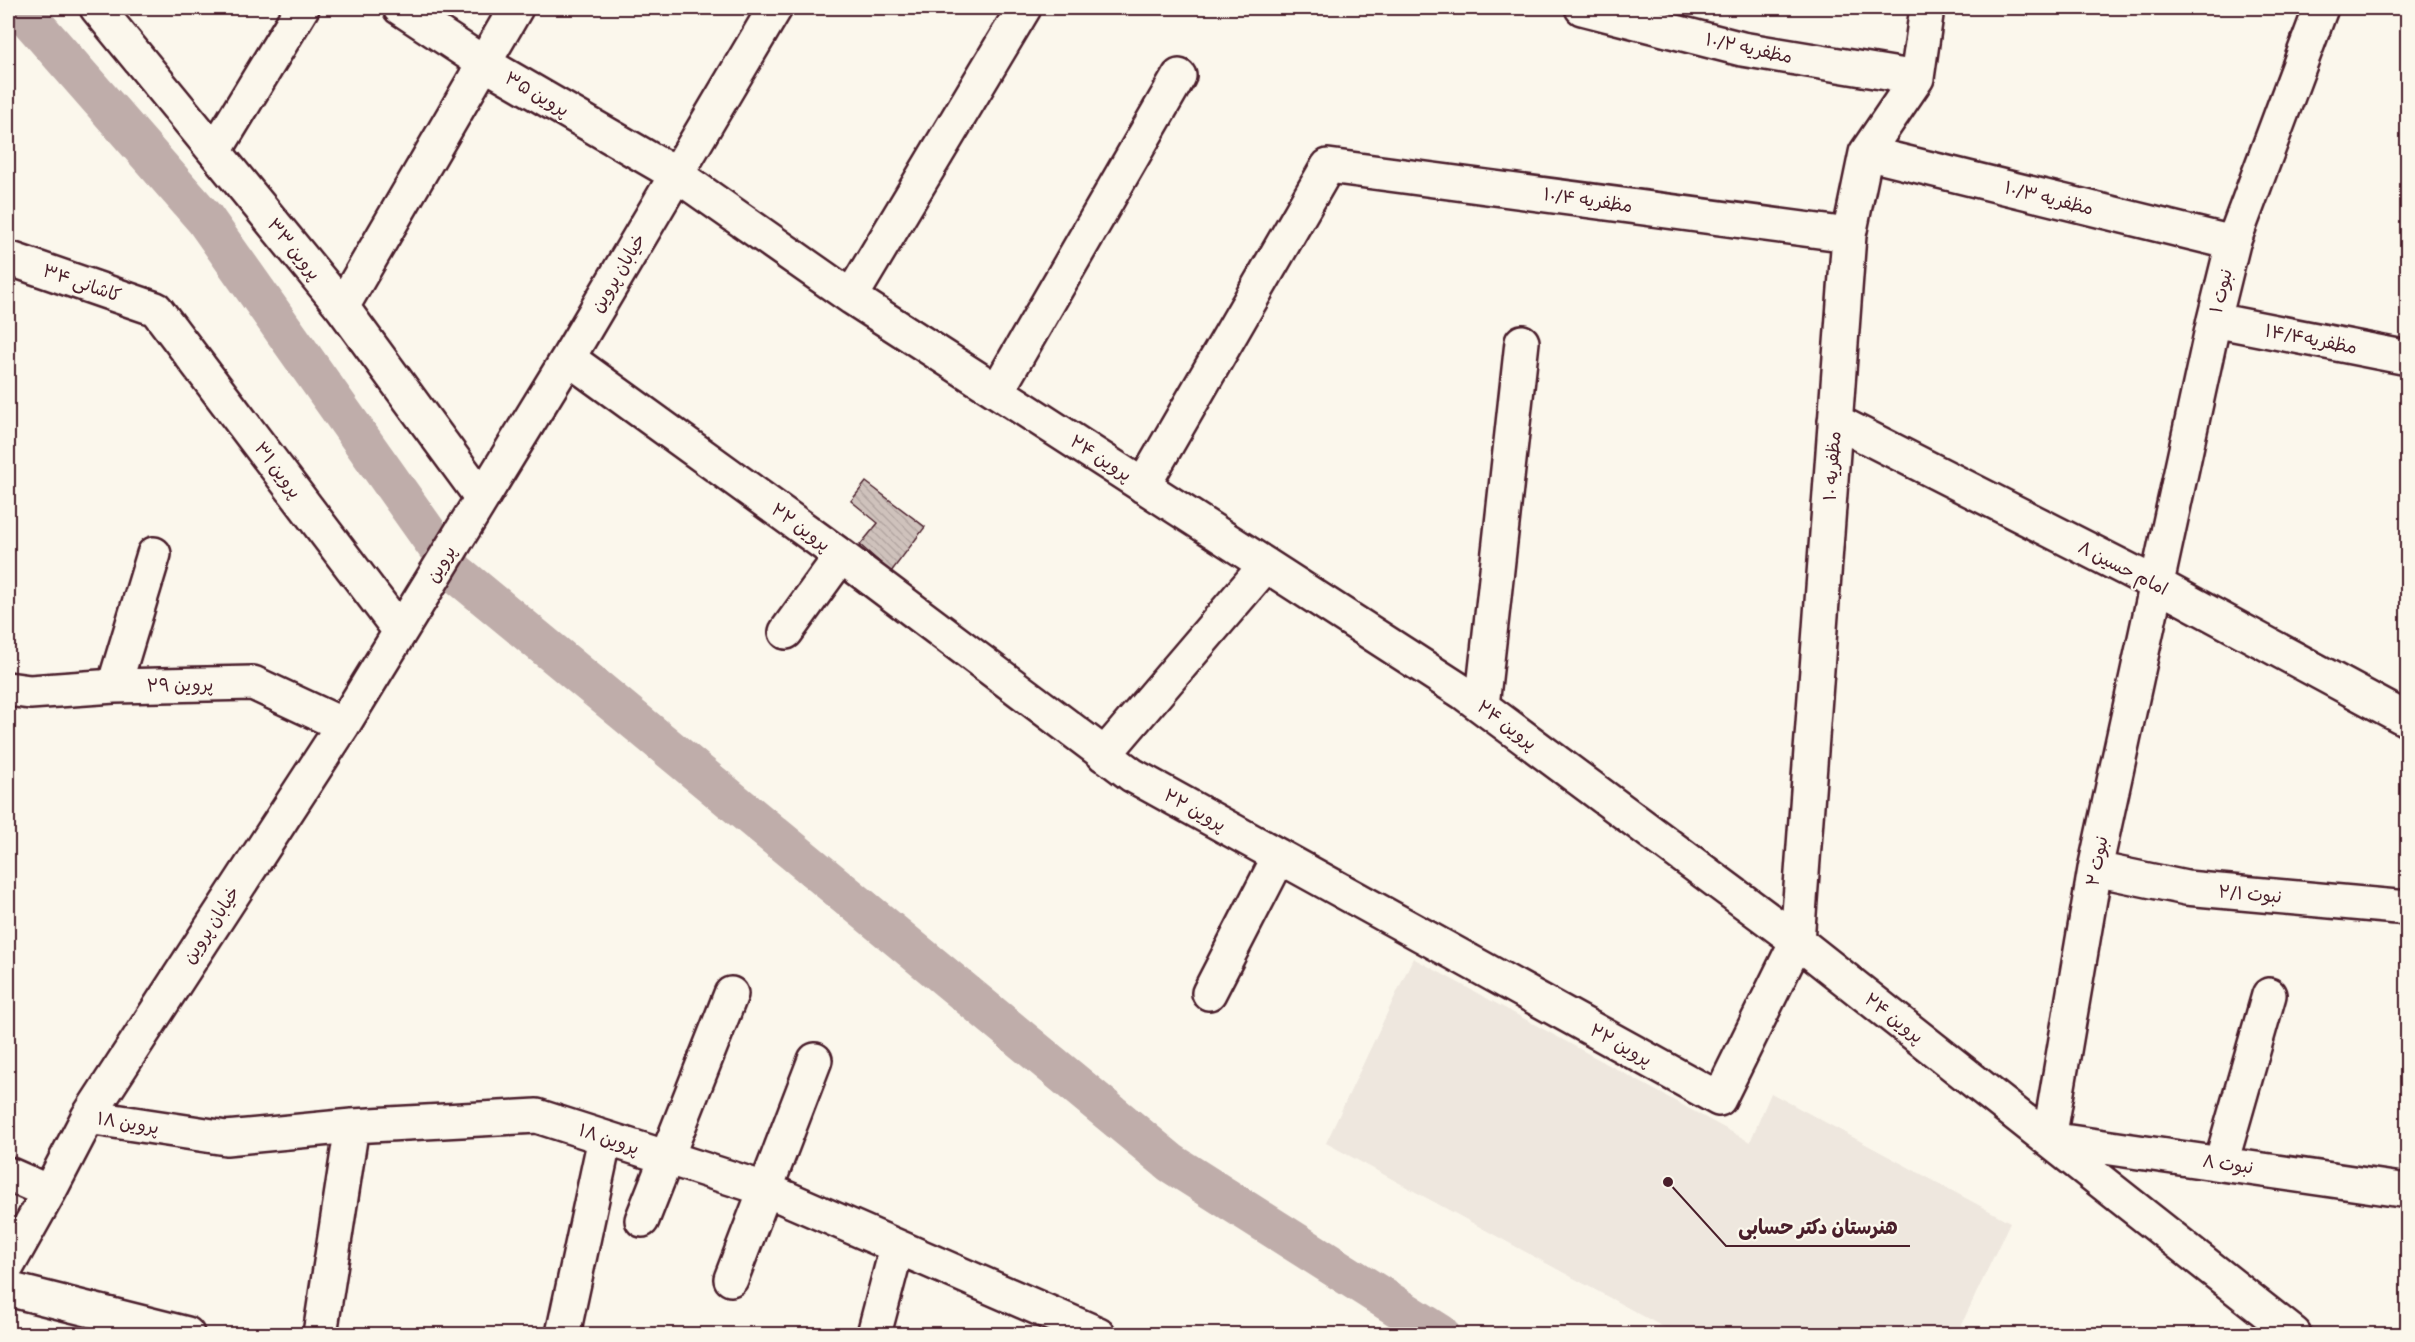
<svg xmlns="http://www.w3.org/2000/svg" width="2415" height="1342" font-family="Pangolin,'Playpen Sans Arabic',sans-serif">
  <style>
    .built { fill: #eee7de }
    .lines { fill: none; stroke-linecap: round; stroke-linejoin: round }
    .canal { stroke: #bfadaa; stroke-width: 40 }
    .building { fill: url(#building-back-hatch); stroke: #4a1f2b; stroke-width: 1.5 }
    .minor-casing { stroke: #4a1f2b; stroke-width: 38 }
    .minor { stroke: #fbf7ec; stroke-width: 33 }
    .labels { text-anchor: middle; stroke-width: 4.5; stroke-linejoin: round; paint-order: stroke }
    .street-label { font-size: 18px; fill: #4a1f2b; stroke: #fbf7ec }
    .leader { fill: none; stroke: #4a1f2b; stroke-width: 2 }
    .callout-dot { fill: #4a1f2b; stroke: #fbf7ec; stroke-width: 2 }
    .callout-label { font-size: 20px; text-anchor: middle; font-weight: bold; fill: #4a1f2b; stroke: #fbf7ec; stroke-width: 4.5; stroke-linejoin: round; paint-order: stroke }
  </style>
  <defs>
    <pattern id="building-back-hatch" width="6" height="6" patternUnits="userSpaceOnUse" patternTransform="scale(1.5)"><rect width="6" height="6" fill="#cfc2bc"/><path d="M-1 5l2 2M0 0l6 6M5-1l2 2" fill="none" stroke="#b3a6a2"/></pattern>
  </defs>
  <rect width="100%" height="100%" fill="#fbf7ec"/>
  <filter id="ink" filterUnits="userSpaceOnUse"><feTurbulence type="fractalNoise" baseFrequency=".0167" numOctaves="2"/><feDisplacementMap in="SourceGraphic" scale="12" xChannelSelector="R" yChannelSelector="G"/><feConvolveMatrix kernelMatrix="1 2 1 2 8 2 1 2 1" color-interpolation-filters="sRGB"/></filter>
  <g filter="url(#ink)">
    <path class="built" d="M1413 958 1750 1142 1771 1093 2010 1222 1957 1334H1676L1326 1143Z"/>
    <g class="lines">
      <path class="canal" d="M20 8 205 219 455 572 1171 1163 1440 1334"/>
    </g>
    <path class="building" d="M866 482 925 527 891 572 860 545 878 523 851 501Z"/>
    <g class="lines">
      <defs>
        <path id="minor" d="M97 8 342 307 482 498
          M400 8 482 62 677 175 851 297 1464 693 1797 941 2294 1334
          M1582 8 1742 49 1917 78
          M2321 8 2233 243 2214 320 2095 869 2049 1139 2408 1191
          M215 151 302 8
          M1866 153 2233 243
          M8 258 156 309 400 631
          M851 297 1024 8
          M342 307 516 8
          M2214 320 2408 358
          M568 358 841 556 1132 775 1719 1099 1797 941 1849 235 1866 153 1917 78 1927 8
          M997 391 1179 76
          M1835 421 2156 584 2408 720
          M1143 486 1328 166 1849 235
          M786 632 841 556
          M114 686 154 554
          M8 689 30 692 114 686 253 683 343 725
          M1482 706 1522 342
          M1104 755 1266 565
          M2095 869 2186 888 2408 908
          M1209 993 1279 857
          M88 1117 226 1138 352 1126 537 1116 765 1189 1098 1334
          M2221 1163 2269 995
          M8 1174 49 1192
          M642 1220 731 994
          M8 1265 49 1192 88 1117 343 725 568 358 775 8
          M731 1279 815 1060
          M8 1289 187 1334
          M320 1334 352 1126
          M563 1334 605 1138
          M874 1334 897 1247"/>
      </defs>
      <use href="#minor" class="minor-casing"/>
      <use href="#minor" class="minor"/>
    </g>
  </g>
  <g class="labels">
    <g class="street-label">
      <text transform="translate(1749 48) rotate(12)" y="6">مظفریه ۱۰/۲</text>
      <text transform="translate(537 94) rotate(30)" y="6">پروین ۳۵</text>
      <text transform="translate(2049 198) rotate(14)" y="6">مظفریه ۱۰/۳</text>
      <text transform="translate(1588 200) rotate(8)" y="6">مظفریه ۱۰/۴</text>
      <text transform="translate(294 249) rotate(51)" y="6">پروین ۳۳</text>
      <text transform="translate(618 273) rotate(-59)" y="6">خیابان پروین</text>
      <text transform="translate(82 283) rotate(19)" y="6">کاشانی ۳۴</text>
      <text transform="translate(2221 291) rotate(-76)" y="6">نبوت ۱</text>
      <text transform="translate(2311 339) rotate(11)" y="6">مظفریه۱۴/۴</text>
      <text transform="translate(1101 458) rotate(33)" y="6">پروین ۲۴</text>
      <text transform="translate(1832 466) rotate(-86)" y="6">مظفریه ۱۰</text>
      <text transform="translate(278 470) rotate(53)" y="6">پروین ۳۱</text>
      <text transform="translate(801 527) rotate(36)" y="6">پروین ۲۲</text>
      <text transform="translate(441 564) rotate(-59)" y="6">پروین</text>
      <text transform="translate(2123 568) rotate(27)" y="6">امام حسین ۸</text>
      <text transform="translate(180 685) rotate(-1)" y="6">پروین ۲۹</text>
      <text transform="translate(1507 725) rotate(37)" y="6">پروین ۲۴</text>
      <text transform="translate(1195 810) rotate(29)" y="6">پروین ۲۲</text>
      <text transform="translate(2097 861) rotate(-79)" y="6">نبوت ۲</text>
      <text transform="translate(2250 894) rotate(5)" y="6">نبوت ۲/۱</text>
      <text transform="translate(211 925) rotate(-57)" y="6">خیابان پروین</text>
      <text transform="translate(1894 1018) rotate(38)" y="6">پروین ۲۴</text>
      <text transform="translate(1621 1045) rotate(29)" y="6">پروین ۲۲</text>
      <text transform="translate(128 1123) rotate(9)" y="6">پروین ۱۸</text>
      <text transform="translate(609 1139) rotate(18)" y="6">پروین ۱۸</text>
      <text transform="translate(2228 1164) rotate(8)" y="6">نبوت ۸</text>
    </g>
  </g>
  <path class="leader" d="M1668 1182L1726 1246H1910"/>
  <circle class="callout-dot" cx="1668" cy="1182" r="6"/>
  <g class="callout-label">
    <text x="1818" y="1234">هنرستان دکتر حسابی</text>
  </g>
  <rect width="2415" height="1342" fill="none" stroke="#fbf7ec" stroke-width="30"/>
  <rect x="15" y="15" width="2385" height="1312" fill="none" stroke="#4a1f2b" stroke-width="2" filter="url(#ink)"/>
</svg>
